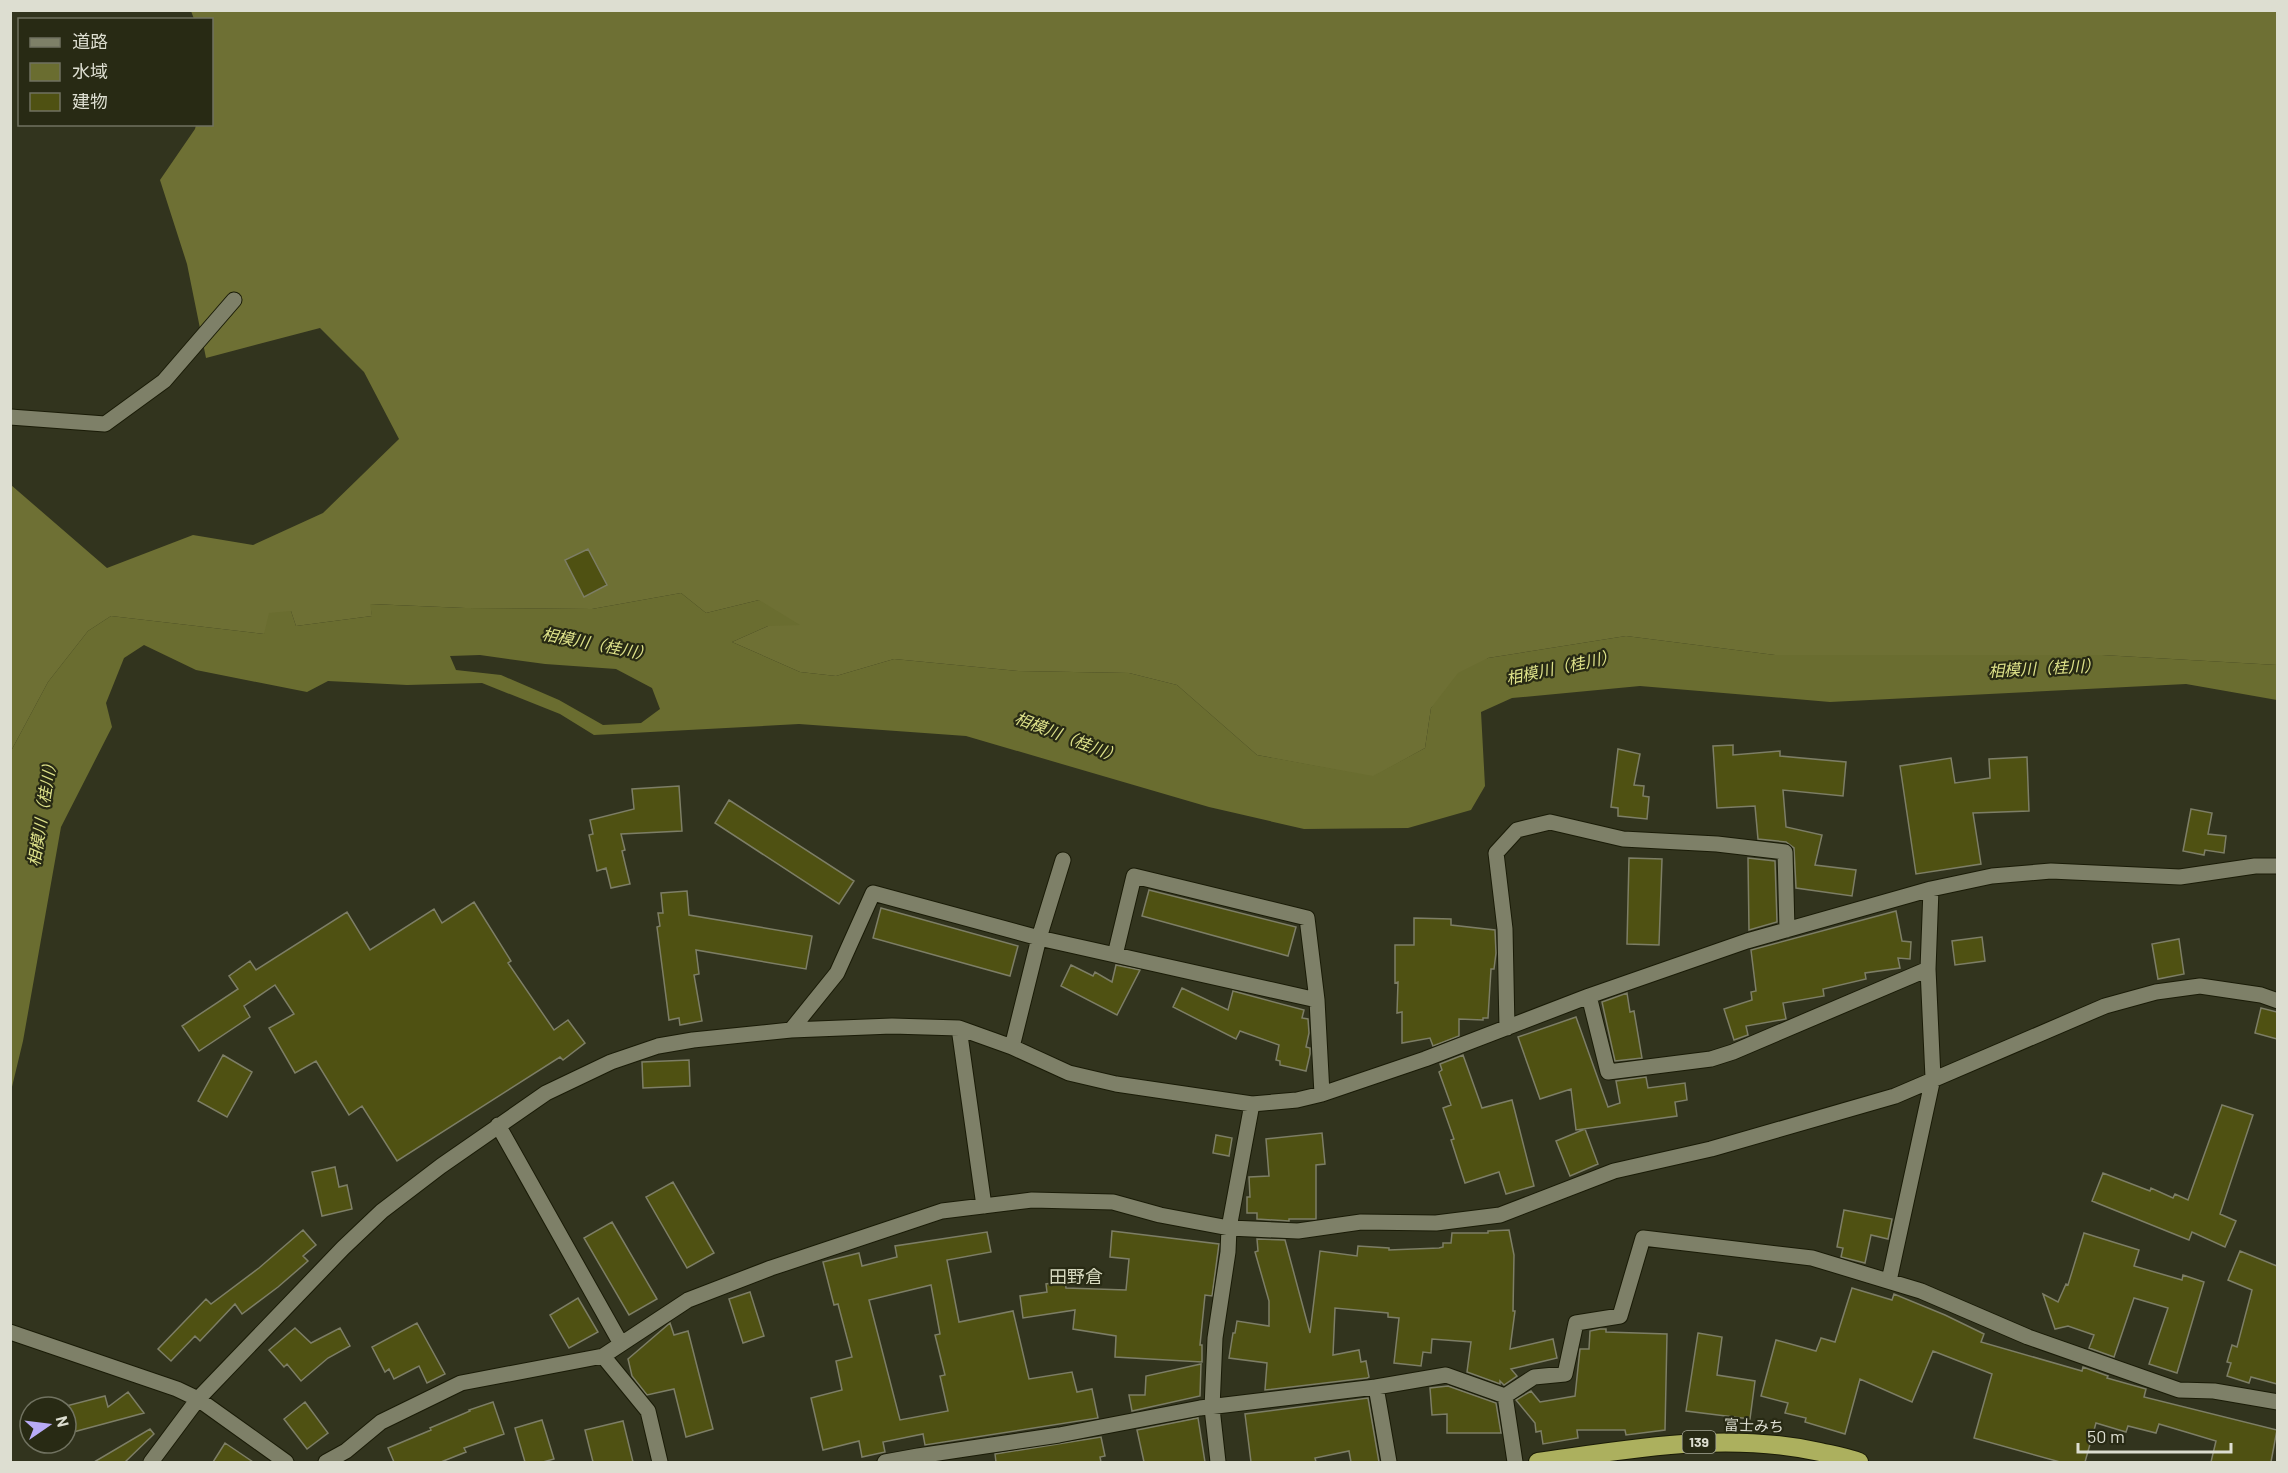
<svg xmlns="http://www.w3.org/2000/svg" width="2288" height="1473" font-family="Barlow,'Noto Sans JP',sans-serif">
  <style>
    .forest { fill: #6e7034 }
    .water { fill: #6a6d30; fill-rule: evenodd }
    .building { fill: #4f5112; stroke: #7d7e66; stroke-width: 1.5; fill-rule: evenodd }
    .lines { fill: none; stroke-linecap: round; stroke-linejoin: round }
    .minor-casing { stroke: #1a1b07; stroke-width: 17 }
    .highway-casing { stroke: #1a1b07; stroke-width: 20 }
    .minor { stroke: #7e8068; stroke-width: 15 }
    .highway { stroke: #acb05e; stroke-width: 18 }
    .labels { text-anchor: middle; stroke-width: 4.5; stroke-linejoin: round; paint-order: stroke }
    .shield { fill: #282a14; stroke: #a7a898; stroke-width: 1.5 }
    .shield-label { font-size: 14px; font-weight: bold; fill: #ddded1 }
    .street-label { font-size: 15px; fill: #ddded1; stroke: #282a14 }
    .water-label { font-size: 16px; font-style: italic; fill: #dfe38a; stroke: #282a14 }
    .quarter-label { font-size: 18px; fill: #d7d9bf; stroke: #282a14 }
  </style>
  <rect width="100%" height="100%" fill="#32341e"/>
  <path class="forest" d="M191 11H2277V665L2102 655H1775L1626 636 1488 658 1431 708 1425 748 1373 777 1257 755 1177 685 1129 673 1018 671 894 659 836 676 800 672 732 642 768 626 759 600 706 613 681 593 592 609 465 608 371 604 372 616 296 626 291 611 264 634 111 616 88 631 48 682 11 751V485L107 568 193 535 253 545 323 513 399 439 364 372 320 328 206 358 187 264 160 180 195 129 196 125 212 124V20L194 19Z"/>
  <path class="water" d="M681 593 706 613 759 600 800 625 768 626 732 642 800 672 836 676 894 659 1018 671 1129 673 1177 685 1257 755 1373 776 1425 748 1431 708 1458 673 1488 658 1626 636 1775 655H2102L2277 665V700L2186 684 1830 702 1640 686 1512 698 1481 712 1485 786 1471 810 1408 828 1304 829 1209 807 966 736 799 724 594 735 560 714 482 683 407 685 328 681 307 692 196 670 144 645 124 658 106 703 112 727 61 827 23 1041 11 1091V751L48 682 88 631 111 616 264 634 269 613 291 611 296 626 372 616 370 604 465 608 592 609ZM480 655 545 664 616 669 652 688 660 709 641 723 603 725 559 700 501 675 456 670 450 656Z"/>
  <path class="building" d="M588 549 607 585 584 597 565 560Z
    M1733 745V755L1780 751V756L1846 762 1843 796 1783 790 1786 827 1822 835 1815 865 1856 870 1852 896 1796 888 1794 848 1786 842 1758 839 1755 806 1717 808 1713 746Z
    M1618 749 1640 754 1634 785 1644 786 1643 796 1649 797 1647 819 1618 816V808L1611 807Z
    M2027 757 2029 811 1973 813 1981 864 1916 874 1900 766 1951 758 1955 783 1990 778 1989 759Z
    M679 786 682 831 621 834 625 850 622 851 630 884 611 888 606 868 597 871 589 835 593 834 590 820 634 809 632 789Z
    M729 800 854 881 839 904 715 823Z
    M2191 809 2212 813 2208 834 2226 836 2224 853 2205 850 2204 855 2183 851Z
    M1629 858 1662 859 1659 945 1627 944Z
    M1748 858 1775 861 1777 922 1749 930Z
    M1149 890 1296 927 1288 956 1142 916Z
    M687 891 689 915 812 936 806 969 696 950 699 974 694 975 702 1021 680 1025 679 1018 669 1020 657 927 660 926 658 913H663L661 893Z
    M474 902 511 961 508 963 554 1030 568 1020 585 1043 563 1060 560 1057 397 1161 362 1106 349 1115 316 1061 295 1073 269 1028 294 1014 275 985 244 1006 250 1017 199 1051 182 1026 238 989 229 976 250 961 256 970 347 912 370 950 434 909 442 923Z
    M881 908 1018 946 1010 976 873 938Z
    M1896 911 1902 941 1911 942 1910 959 1898 958 1900 968 1865 973 1866 979 1823 989 1824 996 1783 1003 1786 1019 1746 1026 1748 1035 1734 1040 1724 1009 1752 1000 1751 992 1756 991 1751 950Z
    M1414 918 1451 919V925L1495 930 1496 953 1494 969H1491L1488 1018H1483V1020L1459 1019V1036L1433 1046 1430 1038 1402 1043V1012L1397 1013 1398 982 1395 983V945H1414Z
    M1982 937 1985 961 1955 965 1952 941Z
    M2179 939 2184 974 2158 979 2152 944Z
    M1071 965 1093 976 1095 972 1112 982 1116 965 1140 970 1117 1015 1061 986Z
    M1182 988 1228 1010 1233 991 1304 1010 1302 1018 1308 1019 1309 1033 1306 1047 1310 1048V1054L1306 1071 1280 1065V1061L1276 1060 1279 1045 1240 1031 1236 1039 1173 1007Z
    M1627 993 1630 1012 1634 1011 1642 1058 1615 1061 1602 1002Z
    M2261 1008 2277 1012V1039L2255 1033Z
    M1576 1017 1608 1107 1620 1103 1616 1081 1646 1077 1648 1088 1685 1083 1687 1100 1675 1102 1677 1116 1576 1130 1571 1089 1540 1099 1518 1037Z
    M223 1055 252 1072 227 1117 198 1101Z
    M1463 1055 1482 1108 1512 1100 1534 1186 1506 1194 1499 1172 1465 1183 1451 1140 1454 1139 1443 1108 1451 1105 1439 1072 1442 1070 1440 1064Z
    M689 1060 690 1086 643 1088 642 1062Z
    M2222 1105 2253 1115 2220 1214 2236 1221 2225 1247 2192 1232 2189 1240 2092 1201 2103 1173 2150 1191 2151 1188 2173 1198 2175 1194 2188 1200Z
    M1585 1129 1598 1164 1570 1176 1556 1141Z
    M1322 1133 1325 1164 1316 1165V1219H1289V1221L1257 1219V1213H1247V1197H1250L1249 1177 1269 1176 1266 1139Z
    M1216 1135 1232 1138 1229 1156 1213 1153Z
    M335 1167 339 1187 347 1185 352 1209 322 1216 312 1172Z
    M673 1182 714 1253 687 1268 646 1197Z
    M1844 1210 1892 1219 1888 1239 1871 1235 1865 1263 1841 1257 1843 1248 1837 1247Z
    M612 1222 657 1299 629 1315 584 1238Z
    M303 1230 316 1245 303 1256 308 1261 278 1287 242 1314 235 1304 200 1341 195 1336 171 1361 158 1349 206 1299 211 1304 259 1268Z
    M1509 1230 1514 1255 1513 1311H1515L1510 1349 1553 1339 1557 1358 1511 1369 1517 1376 1504 1385 1500 1381V1384L1467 1372 1471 1342 1432 1339 1431 1353 1423 1352 1421 1366 1394 1363 1399 1318 1388 1317V1313L1335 1308 1333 1355 1359 1350 1361 1362 1366 1361 1369 1377 1367 1378 1265 1390 1267 1363 1229 1358 1233 1333H1235L1237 1321 1269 1326V1301L1255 1252 1258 1251 1257 1239 1285 1240 1310 1333 1320 1251 1357 1256 1358 1246 1389 1248V1250L1439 1248 1443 1247V1243H1451L1452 1233H1488V1231Z
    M1112 1231 1219 1244 1212 1296 1205 1295 1200 1345H1202V1362L1115 1357 1116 1336 1073 1329 1075 1310 1023 1318 1020 1296 1047 1292 1046 1284 1065 1281 1066 1288 1126 1290 1129 1259 1110 1257Z
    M987 1232 991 1252 947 1260 959 1322 1013 1311 1029 1379 1072 1372 1077 1392 1092 1389 1098 1418 925 1445 923 1434 883 1442 885 1452 862 1457 859 1441 823 1450 811 1398 842 1390 836 1361 852 1357 838 1304 834 1305 823 1262 859 1253 862 1266 897 1257 895 1246ZM931 1285 940 1334 935 1335 945 1375 940 1376 948 1411 900 1420 869 1300Z
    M2084 1233 2139 1250 2134 1266 2182 1280 2183 1275 2204 1282 2177 1373 2149 1364 2168 1308 2134 1298 2114 1357 2089 1348 2094 1335 2068 1326 2055 1329 2043 1294 2058 1302 2066 1284 2068 1285Z
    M2240 1251 2277 1266V1384L2251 1377 2249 1383 2227 1376 2231 1363 2227 1362 2232 1345 2237 1347 2252 1290 2228 1280Z
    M1852 1288 1892 1300 1894 1294 1945 1315 1984 1334 1981 1342 2082 1371 2083 1367 2108 1376 2107 1378 2146 1389 2144 1397 2277 1430 2271 1462H2211L2216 1441 2159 1424 2156 1433 2128 1426 2126 1432 2096 1423 2085 1462H2060L1974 1438 1992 1374 1933 1351 1912 1402 1860 1379 1845 1434 1805 1422 1806 1418 1785 1413 1788 1403 1761 1396 1776 1340 1816 1351 1821 1338 1835 1342Z
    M750 1292 764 1336 743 1343 729 1299Z
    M578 1298 598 1332 569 1348 550 1315Z
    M417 1323 445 1374 427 1383 419 1366 394 1379 389 1369 385 1372 372 1347Z
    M670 1323 674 1335 688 1331 713 1429 686 1437 674 1389 647 1395 632 1376 628 1359Z
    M295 1328 311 1343 340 1328 350 1346 328 1358 301 1381 287 1364 284 1367 269 1350Z
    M1600 1329H1606V1332L1667 1334 1665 1430 1626 1435 1625 1430H1577L1578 1438 1543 1444 1541 1431 1536 1432 1535 1423 1516 1400 1531 1391 1540 1402 1575 1396 1580 1349H1589L1590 1331Z
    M1698 1333 1722 1337 1717 1375 1755 1381 1750 1419 1686 1411Z
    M1201 1364 1200 1396 1132 1411 1129 1395H1145L1146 1376Z
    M1448 1386 1496 1403 1501 1433H1447V1414L1432 1415 1430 1388Z
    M128 1392 144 1413 66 1434V1406L105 1396 108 1407Z
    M1368 1398 1379 1462H1351L1349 1451 1315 1458 1316 1462H1251L1245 1414Z
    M305 1402 328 1433 307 1449 284 1419Z
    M493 1402 504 1434 464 1448 466 1452 441 1462H394L388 1448 431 1430 430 1428 470 1411 469 1410Z
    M1198 1418 1205 1462H1144L1137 1430Z
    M542 1420 554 1459 543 1462H525L515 1428Z
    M623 1421 633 1462H593L585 1430Z
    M150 1429 154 1434 125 1462H94Z
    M1101 1437 1105 1456 1100 1457 1101 1462H996L995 1454Z
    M225 1443 253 1462H213Z"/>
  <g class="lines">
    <defs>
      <path id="minor" d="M10 417 105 424 164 381 234 300
        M1115 955 1134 876 1307 918 1317 1000
        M1589 996 1608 1072 1711 1059 1733 1052 1928 969
        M959 1028 984 1206
        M1507 1028 1505 929 1496 853 1517 830 1550 822 1623 839 1717 844 1785 852 1787 930
        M791 1030 837 973 873 893 1039 938 1317 1000 1322 1094
        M1012 1047 1039 938 1063 860
        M498 1125 620 1342
        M1889 1281 1933 1078 1928 969 1931 889
        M10 1332 177 1389 198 1399 286 1462
        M603 1356 648 1411 660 1462
        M1376 1387 1389 1462
        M1505 1396 1515 1462
        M151 1462 198 1399 343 1248 382 1211 441 1166 546 1093 611 1062 658 1046 693 1040 791 1030 892 1026 959 1028 1012 1047 1069 1073 1116 1084 1252 1104 1297 1100 1322 1094 1425 1059 1589 996 1747 941 1931 889 1992 876 2051 871 2180 877 2255 866H2278
        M326 1462 346 1451 381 1422 461 1383 603 1356 688 1300 771 1268 942 1211 1032 1200 1113 1202 1160 1215 1229 1228 1298 1231 1361 1222 1436 1223 1500 1215 1614 1171 1711 1149 1895 1096 2105 1006 2156 992 2200 986 2261 995 2278 1001
        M885 1462 918 1456 1059 1435 1200 1408 1376 1387 1446 1375 1505 1396 1534 1377 1565 1374 1576 1323 1620 1316 1643 1238 1812 1258 1921 1291 2028 1337 2179 1390 2214 1391 2278 1402
        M1218 1462 1212 1408 1215 1338 1228 1252 1229 1228 1252 1104"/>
      <path id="highway" d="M1538 1462C1631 1449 1726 1431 1820 1452 1833 1455 1846 1457 1859 1462"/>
    </defs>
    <use href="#minor" class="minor-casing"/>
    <use href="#highway" class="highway-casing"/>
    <use href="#minor" class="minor"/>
    <use href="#highway" class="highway"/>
  </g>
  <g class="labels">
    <rect class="shield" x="1682.5" y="1431" width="33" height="22" rx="4.5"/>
    <g class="shield-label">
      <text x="1699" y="1447">139</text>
    </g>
    <g class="street-label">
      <text transform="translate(1754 1426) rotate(2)" y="5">富士みち</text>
    </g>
    <g class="water-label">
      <text transform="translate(597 644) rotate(11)" y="6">相模川（桂川）</text>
      <text transform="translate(1561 667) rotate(-12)" y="6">相模川（桂川）</text>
      <text transform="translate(2044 668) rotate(-3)" y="6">相模川（桂川）</text>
      <text transform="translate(1068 737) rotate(21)" y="6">相模川（桂川）</text>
      <text transform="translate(42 811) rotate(-81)" y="6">相模川（桂川）</text>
    </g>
    <g class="quarter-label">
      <text x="1076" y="1283">田野倉</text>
    </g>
  </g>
  <rect width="2288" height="1473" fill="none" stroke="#ddded1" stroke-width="24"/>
  <rect x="18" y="18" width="195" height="108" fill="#282a14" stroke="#707260" stroke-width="1.5"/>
  <rect x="30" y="38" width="30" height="9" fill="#7e8068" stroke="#707260" stroke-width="1.5"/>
  <text x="72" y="48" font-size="18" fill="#ddded1">道路</text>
  <rect x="30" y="63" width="30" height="18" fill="#6a6d30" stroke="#707260" stroke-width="1.5"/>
  <text x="72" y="78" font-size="18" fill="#ddded1">水域</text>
  <rect x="30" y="93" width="30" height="18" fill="#4f5112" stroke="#707260" stroke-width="1.5"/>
  <text x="72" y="108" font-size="18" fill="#ddded1">建物</text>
  <g transform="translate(48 1425) rotate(76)"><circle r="28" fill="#282a14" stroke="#707260" stroke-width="1.5"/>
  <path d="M0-4.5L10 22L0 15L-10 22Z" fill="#b8abf7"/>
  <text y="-9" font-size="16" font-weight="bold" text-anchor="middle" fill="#ddded1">N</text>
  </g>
  <path d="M2078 1443v9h153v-9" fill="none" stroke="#ddded1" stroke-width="3"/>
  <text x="2087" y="1443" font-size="18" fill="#ddded1" stroke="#282a14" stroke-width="4.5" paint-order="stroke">50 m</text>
</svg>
